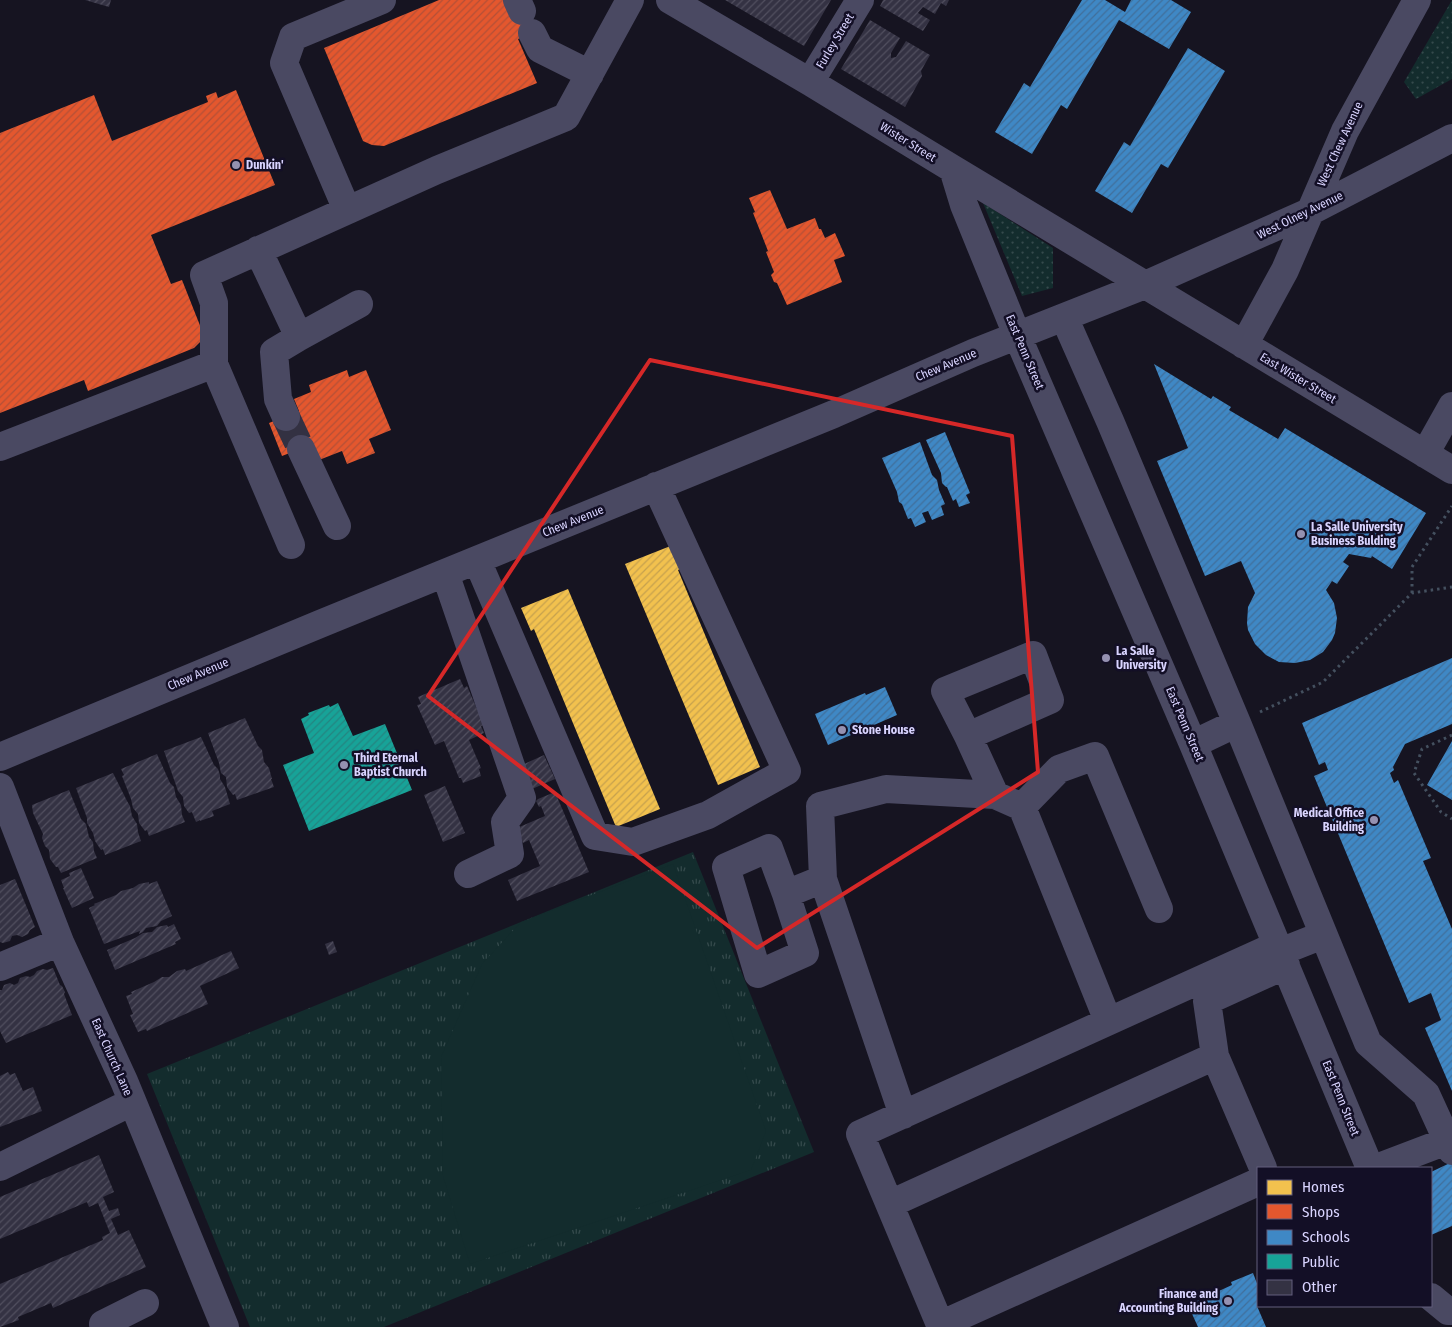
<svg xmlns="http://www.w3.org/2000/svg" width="1452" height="1327" font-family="'Fira Sans Condensed',sans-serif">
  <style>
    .grass { fill: url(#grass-dots) }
    .park { fill: url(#park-tufts) }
    .pitch { fill: #132c2d }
    .homes { fill: url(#homes-hatch) }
    .shops { fill: url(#shops-hatch) }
    .schools { fill: url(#schools-hatch) }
    .public { fill: url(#public-hatch) }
    .building { fill: url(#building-hatch) }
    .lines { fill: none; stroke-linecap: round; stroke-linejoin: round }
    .minor-tunnel { stroke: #333142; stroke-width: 28; stroke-dasharray: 28 14; stroke-linecap: butt }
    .path { stroke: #44505f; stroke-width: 3; stroke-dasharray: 2.5 4; stroke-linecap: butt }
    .minor { stroke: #4a4962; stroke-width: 28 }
    .marked { fill: none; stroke: #d62828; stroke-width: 4; stroke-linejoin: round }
    .poi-dot { fill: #9591b1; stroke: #130f26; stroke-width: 2 }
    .labels { text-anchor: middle; stroke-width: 5; stroke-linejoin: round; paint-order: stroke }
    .street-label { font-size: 12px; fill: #d9d4ff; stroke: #130f26 }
    .poi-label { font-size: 12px; font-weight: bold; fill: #d9d4ff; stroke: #130f26; text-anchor: start }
  </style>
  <defs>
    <pattern id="grass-dots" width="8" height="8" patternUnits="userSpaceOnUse" patternTransform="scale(1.25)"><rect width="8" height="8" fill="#132c2d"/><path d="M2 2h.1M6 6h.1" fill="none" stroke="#354a4c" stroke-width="1.8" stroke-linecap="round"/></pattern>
    <pattern id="park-tufts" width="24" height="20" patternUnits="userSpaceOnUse" patternTransform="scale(1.25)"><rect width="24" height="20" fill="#132c2d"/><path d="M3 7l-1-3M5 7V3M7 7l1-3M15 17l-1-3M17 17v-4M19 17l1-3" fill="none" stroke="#354a4c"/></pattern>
    <pattern id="homes-hatch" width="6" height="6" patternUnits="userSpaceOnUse" patternTransform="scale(1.25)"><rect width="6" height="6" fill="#f2c14e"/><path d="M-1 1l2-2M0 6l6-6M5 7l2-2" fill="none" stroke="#c6a14e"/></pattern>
    <pattern id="shops-hatch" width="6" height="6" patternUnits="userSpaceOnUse" patternTransform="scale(1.25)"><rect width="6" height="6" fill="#e4572e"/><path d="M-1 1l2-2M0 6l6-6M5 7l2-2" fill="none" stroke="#b35037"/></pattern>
    <pattern id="schools-hatch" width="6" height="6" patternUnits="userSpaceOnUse" patternTransform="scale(1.25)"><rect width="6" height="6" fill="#3f88c5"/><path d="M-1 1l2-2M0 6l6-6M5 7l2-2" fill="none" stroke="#406f9b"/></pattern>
    <pattern id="public-hatch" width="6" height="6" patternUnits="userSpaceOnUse" patternTransform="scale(1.25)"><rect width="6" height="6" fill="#17a398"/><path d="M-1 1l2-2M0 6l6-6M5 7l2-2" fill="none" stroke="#248581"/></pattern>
    <pattern id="building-hatch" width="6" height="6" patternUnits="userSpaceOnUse" patternTransform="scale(1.25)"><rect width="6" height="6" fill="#343243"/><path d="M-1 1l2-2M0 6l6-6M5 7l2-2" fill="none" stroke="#514f5f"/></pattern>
  </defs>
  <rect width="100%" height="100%" fill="#161421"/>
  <path class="grass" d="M1452 0V79L1416 99 1404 82Z
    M983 203 1053 248V288L1022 296Z"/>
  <path class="park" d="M693 852 814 1152 384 1327H250L147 1074Z"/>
  <path class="pitch" d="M673 864 766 1131 751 1170 470 1264 443 1176 441 1057 482 964 521 922Z"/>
  <path class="homes" d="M673 545 682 568 678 570 760 767 718 785 625 564Z
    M568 589 660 809 616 827 534 629 531 631 521 608Z"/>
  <path class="shops" d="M439 0H503L510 16 530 11 536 28 535 32 518 39 537 83 384 146 372 145 363 141 324 48Z
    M236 90 275 185 151 235 171 284 182 280 201 328V341L194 348 88 391 84 380 0 413V133L94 95 112 141 208 102 206 96 216 92 218 98Z
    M770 190 787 229 815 218 819 229H821L825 238 835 233 845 256 834 260 842 282 787 305 777 283 774 282 771 275 774 272 766 252 768 251 753 213 755 212 749 198Z
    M347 370 349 377 366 370 391 430 369 439 375 453 347 464 342 451 319 460 313 444 282 456 269 423 299 411 294 399 311 392 309 385Z"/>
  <path class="schools" d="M1082 0H1105L1125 12 1131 0H1171L1191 12 1169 49 1119 20 1067 109 1061 105 1032 154 995 132 1024 83 1030 87Z
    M1188 48 1225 71 1168 168 1161 164 1132 213 1095 191 1124 142 1130 146Z
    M1154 364 1211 399 1213 396 1231 407 1229 410 1278 439 1285 428 1426 513 1392 569 1372 556 1371 558 1349 554 1343 562 1349 566 1337 584 1332 581 1326 590 1334 603 1337 618 1335 633 1332 640 1323 652 1310 660 1295 663 1279 662 1266 655 1255 644 1248 630 1247 623 1248 607 1255 593 1241 561 1205 576 1157 461 1188 448Z
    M945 432 970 493 966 495 970 503 959 507 956 499 953 501 947 487H946L942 483 941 473 926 440Z
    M920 442 932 475 937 480 939 490 945 504 941 506 944 515 932 520 928 511 922 513 926 522 915 527 911 518 908 519 902 504 899 502 897 492 882 458Z
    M1452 658V724L1405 744 1393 767 1394 770 1390 773 1394 783 1398 780 1431 858 1423 861 1452 929V1091L1425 1028 1441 1020 1431 993 1409 1003 1314 776 1328 770 1325 762 1319 765 1302 723Z
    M885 687 897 715 828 745 815 714 865 693 866 695Z
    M1452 741V800L1427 785Z
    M1452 1162V1226L1431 1235V1172Z
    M1253 1273 1258 1286V1305L1257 1306 1266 1327H1198L1188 1305 1232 1285 1231 1282Z"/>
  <path class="public" d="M338 703 353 736 385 724 412 790 309 831 283 765 314 753 301 719 309 715 308 713 329 705 330 707Z"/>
  <path class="building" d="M85 0H111L109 7Z
    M725 0H831L804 46Z
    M883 0H949L946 6 941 3 935 14 923 7 918 13 930 20 923 31 880 6Z
    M870 20 900 38 891 53V58L896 57 906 41 930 55 921 71 922 76 905 107 841 69Z
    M460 679 464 688 467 686 484 725 481 726 484 733 469 740 481 768 479 769 481 776 463 783 461 778H459L444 741 435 745 417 705 421 704 418 697Z
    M245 718 258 746 262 750 264 762 269 768 272 779H271L274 787 237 800 235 794 233 795 227 787 226 777 221 773 219 763 208 733Z
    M201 737 214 765 218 769 220 775V779L225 787 230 804 212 811 214 816 200 821V820L196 822 192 812 189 813 184 806 183 797 178 791 164 751Z
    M157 754 170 783 174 787 176 797 181 805 182 815 185 822 149 836 147 830 145 831 139 823 138 814 133 808 131 799 122 776 124 775 121 769Z
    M544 755 555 779 532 789 522 765Z
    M113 773 127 801 130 806 132 816 137 824 138 832 141 841 105 855 103 849 101 850 95 841 93 833 87 823V818L76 788Z
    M445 786 465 833 443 842 424 795Z
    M69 790 81 819 86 824 89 837 93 842 94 851 97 858 61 873 58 867H56L50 859 49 850 45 846 42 838 43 834 33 813 32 805Z
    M555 792 589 872 517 901 508 880 540 866 529 840 523 843 517 828 545 816 541 806 539 807 536 801 538 799Z
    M81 868 94 898 72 908 63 888H64L61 880 70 876 69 873Z
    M15 879 35 927 30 930 28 934 22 937 17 935 12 936 10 941 3 943 0 942V885Z
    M157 881 172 916 161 921 157 926 146 928 143 932 139 934 140 931 104 944 89 908 95 905 94 904 116 895 121 891 133 888 139 884 149 882V884Z
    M174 924 181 939 175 942 176 944 115 970 107 950 135 938 143 933 152 932 157 927 167 925 168 927Z
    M333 941 337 952 329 955 325 944Z
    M231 951 239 968 200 986 208 1004 147 1031 146 1029 138 1032 130 1015 133 1014 126 996 132 994 131 992 154 982 162 977H169L177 971 185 969 186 971Z
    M53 968 60 985 62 986 65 992 64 994 72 1015 6 1043 0 1031V990H2L4 985 10 983 14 985 18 983 20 978 26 976 30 977 34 975 37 971 43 969 47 970Z
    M8 1072 10 1075 15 1073 23 1091 33 1087 42 1111 0 1127V1076Z
    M99 1155 114 1192 103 1197 109 1211 118 1208 120 1215 111 1219 118 1235 129 1230 146 1267 53 1308 51 1303 18 1317 19 1320 0 1327V1284L103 1240 102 1237 110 1233 98 1203 89 1207 87 1202 0 1239V1197Z"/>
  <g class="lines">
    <path class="minor-tunnel" d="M286 417 301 449"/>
    <path class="path" d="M1412 593V567L1452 506
      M1260 712 1323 682 1412 593 1452 587
      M1452 735 1422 749 1414 773 1441 812 1452 819"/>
    <path class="minor" d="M517 0 522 11
      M670 0 810 82 953 169 1452 470
      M532 33 540 49 590 74
      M810 82 860 0
      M953 169 964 205 1017 335 1193 744 1370 1168
      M347 210 284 63 293 37 382 0
      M258 250 299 337 359 304
      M1064 317 1110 421 1237 723 1368 1043 1426 1094 1452 1151
      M1244 345 1285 270 1345 131 1417 0
      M214 364 291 545
      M286 417 278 399 274 352 299 337
      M0 447 214 364V303L204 275 437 170 566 117 630 0
      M301 449 337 526
      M1425 454 1452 406
      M477 560 595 836 633 842 708 815 787 771 656 486
      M445 573 522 798 505 822 510 854 468 874
      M968 736 945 691 1033 655 1050 700 968 736 995 795
      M1193 744 1237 723
      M0 757 320 624 834 414 973 353 1145 285 1309 212 1452 138
      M0 787 60 942 124 1081 225 1327
      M1022 807 1059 769 1095 756 1159 909
      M823 879 820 806 886 789 995 795 1022 807 1108 1021
      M786 894 805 953 758 974 726 867 769 848 786 894 823 879 903 1115
      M1280 952 1323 935
      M0 967 60 942
      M1215 1056 1207 1001 1286 965
      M0 1167 132 1102
      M1376 1168 1447 1141
      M890 1204 1215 1056 1263 1168
      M1431 1297 1448 1311H1452
      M103 1324 145 1303
      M940 1325 1258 1182
      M941 1327 860 1134 1277 945"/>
  </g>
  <path class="marked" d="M650 360 1012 436 1038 772 757 948 428 696Z"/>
  <g class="poi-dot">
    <circle cx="236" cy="165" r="5"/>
    <circle cx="1301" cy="534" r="5"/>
    <circle cx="1106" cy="658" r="5"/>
    <circle cx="842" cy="730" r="5"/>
    <circle cx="344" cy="765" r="5"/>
    <circle cx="1374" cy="820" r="5"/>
    <circle cx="1228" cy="1301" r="5"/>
  </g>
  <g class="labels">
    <g class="street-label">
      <text transform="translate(835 41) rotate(-59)" y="4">Furley Street</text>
      <text transform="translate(908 142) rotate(32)" y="4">Wister Street</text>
      <text transform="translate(1340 144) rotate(-65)" y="4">West Chew Avenue</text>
      <text transform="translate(1300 215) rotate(-26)" y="4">West Olney Avenue</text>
      <text transform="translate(1025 352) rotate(67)" y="4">East Penn Street</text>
      <text transform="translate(946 365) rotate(-23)" y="4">Chew Avenue</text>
      <text transform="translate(1298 378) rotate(31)" y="4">East Wister Street</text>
      <text transform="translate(573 521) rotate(-22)" y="4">Chew Avenue</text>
      <text transform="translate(198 674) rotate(-23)" y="4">Chew Avenue</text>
      <text transform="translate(1185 724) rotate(67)" y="4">East Penn Street</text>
      <text transform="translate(112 1057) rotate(66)" y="4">East Church Lane</text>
      <text transform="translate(1341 1098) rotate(68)" y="4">East Penn Street</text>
    </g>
    <g class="poi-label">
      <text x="246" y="169">Dunkin'</text>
      <text x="1311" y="531">La Salle University<tspan x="1311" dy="14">Business Bulding</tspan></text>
      <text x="1116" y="655">La Salle<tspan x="1116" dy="14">University</tspan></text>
      <text x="852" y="734">Stone House</text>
      <text x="354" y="762">Third Eternal<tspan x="354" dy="14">Baptist Church</tspan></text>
      <text x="1364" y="817" text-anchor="end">Medical Office<tspan x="1364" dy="14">Building</tspan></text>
      <text x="1218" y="1298" text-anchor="end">Finance and<tspan x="1218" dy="14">Accounting Building</tspan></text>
    </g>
  </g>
  <rect x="1257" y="1167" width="175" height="140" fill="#130f26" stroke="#625e7d"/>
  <rect x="1267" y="1180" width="25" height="15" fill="#f2c14e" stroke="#625e7d"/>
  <text x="1302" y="1192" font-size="15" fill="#d9d4ff">Homes</text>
  <rect x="1267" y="1204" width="25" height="15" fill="#e4572e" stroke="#625e7d"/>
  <text x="1302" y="1217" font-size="15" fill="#d9d4ff">Shops</text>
  <rect x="1267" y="1230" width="25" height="15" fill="#3f88c5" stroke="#625e7d"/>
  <text x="1302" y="1242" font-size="15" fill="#d9d4ff">Schools</text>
  <rect x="1267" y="1254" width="25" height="15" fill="#17a398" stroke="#625e7d"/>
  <text x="1302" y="1267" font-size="15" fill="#d9d4ff">Public</text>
  <rect x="1267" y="1280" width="25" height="15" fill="#343243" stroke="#625e7d"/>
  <text x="1302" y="1292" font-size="15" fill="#d9d4ff">Other</text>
</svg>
